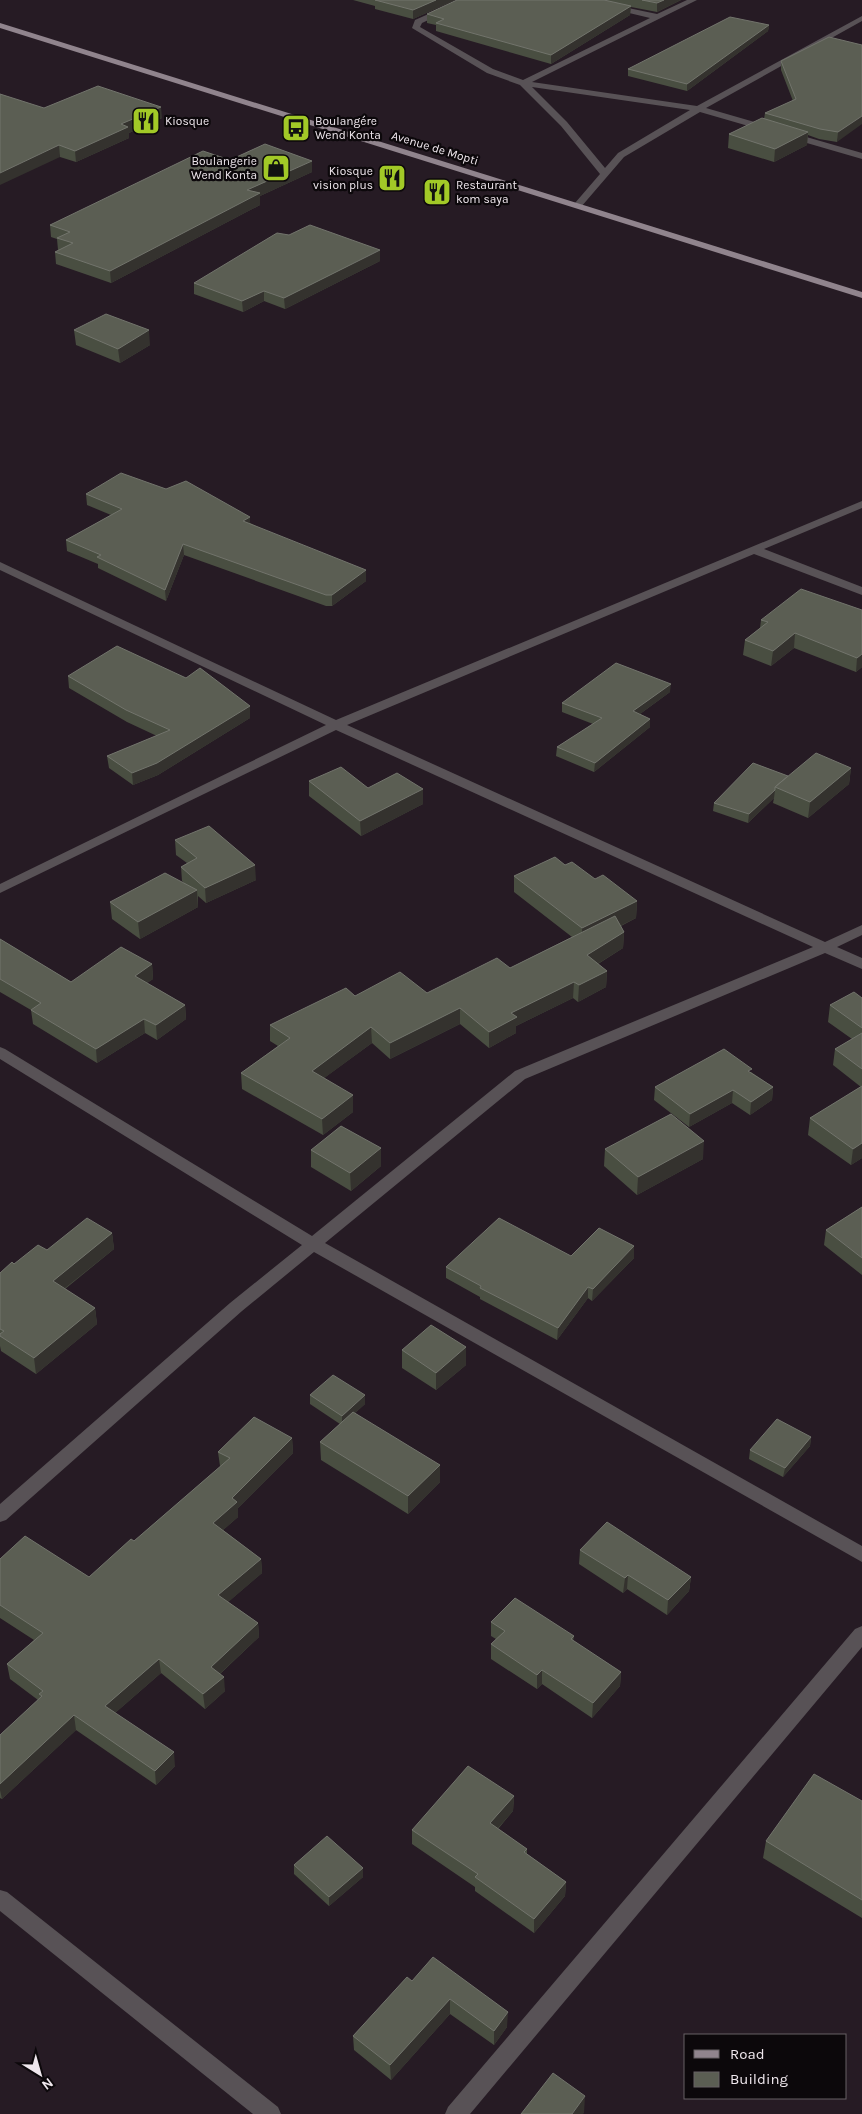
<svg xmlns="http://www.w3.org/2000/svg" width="862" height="2114" font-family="Karla,sans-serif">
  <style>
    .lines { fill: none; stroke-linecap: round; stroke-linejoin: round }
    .street { fill: #585256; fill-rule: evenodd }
    .primary { fill: #90848d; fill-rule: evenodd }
    .wall { fill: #494e41 }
    .shaded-wall { fill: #34322e }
    .building { fill: #5b5e53; stroke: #72746c }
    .labels { text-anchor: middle; stroke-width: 4.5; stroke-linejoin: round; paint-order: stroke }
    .far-poi-label { font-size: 12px; fill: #efe7ed; stroke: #0c080b; text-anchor: start }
    .far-street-label { font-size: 12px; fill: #efe7ed; stroke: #0c080b }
  </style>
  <rect width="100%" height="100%" fill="#261b24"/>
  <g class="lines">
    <path class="street" d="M460 0H471L422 23 420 27 493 69 523 80 650 18 575 0H590L657 14 687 0H697L532 82 697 106 862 16V21L706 108 862 153V159L700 112 624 157 581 207H575V203L600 174 561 126 520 85 487 73 412 28 415 20ZM532 87 690 110 618 153 605 168 567 122Z
      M862 501V508L764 549 862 587V595L754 554 347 725 825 942 862 925V935L837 947 862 958V969L825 953 525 1079 325 1243 862 1546V1562L314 1252 242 1311 6 1520 0 1522V1504L230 1303 302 1245 0 1059V1047L5 1049 312 1236 515 1071 813 947 336 730 0 893V884L326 725 0 570V562L336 720Z
      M862 1626V1647L470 2114H445L448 2107 855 1629Z
      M0 1890 7 1892 278 2107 281 2114H253L0 1911Z"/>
    <path class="primary" d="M0 23 862 292V298L0 28Z"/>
  </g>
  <path class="wall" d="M353 0H455L413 19 375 9V6Z
    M457 0H681L657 12 631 7 630 15 551 64 436 31V25L427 23V14Z
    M769 25 768 31 687 91 628 76V69Z
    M862 45 837 142 819 139 808 135 807 145 774 162 728 148 729 134 764 119 765 113 793 101 781 70V61Z
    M44 108 162 118 129 133V138L76 162 60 157Z
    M230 160 312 172 260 196V205L111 283 56 264 55 252 58 250 57 239 51 237 50 225Z
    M380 261 285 309 264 301 243 312 194 294V283Z
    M74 330 150 345 120 363 76 345Z
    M86 494 250 523 366 581 332 606H326L184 555 166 601 98 568V564L67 551 66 540 111 515 87 505Z
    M862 610V667L856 672 794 648 771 666 743 655 745 640 760 628 761 620Z
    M68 676 250 718 158 775 133 785 109 768 107 756 157 736 127 722 69 688Z
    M670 692 640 714 650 719V727L594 772 556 756 557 747 593 724 562 712V703Z
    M851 768 849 784 808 818 773 803 774 798 748 823 713 811 714 803 788 776Z
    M309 781 368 788 423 804 361 836 309 796Z
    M175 840 256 880 206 903 198 896V907L140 939 112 919 110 902 184 883 182 881 181 867 187 863 176 855Z
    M565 865 637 901 636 918 621 926 624 932 623 948 598 964 607 971 606 987 578 1002 573 998 516 1026V1033L489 1048 460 1024 390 1059 372 1043 324 1078 353 1112 323 1135 242 1089 241 1073 278 1046 270 1041V1025L355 996 427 993 510 968 572 937 514 892V876Z
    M0 939 71 982 152 964 153 979 147 983 185 1005 186 1019 157 1040 145 1033 97 1063 33 1024 31 1010 0 992Z
    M862 998V1158L851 1165 808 1135 810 1118 861 1087 833 1065 835 1049 852 1039 828 1022 830 1005Z
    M751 1072 773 1087 772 1100 750 1115 732 1103 689 1127 654 1100 655 1087Z
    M605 1149 703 1159 637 1195 604 1166Z
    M311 1150 381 1166 351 1191 311 1167Z
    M862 1207V1275L824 1245 826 1230Z
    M112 1233 114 1249 65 1289 95 1308 97 1324 36 1374 1 1351 0 1346V1273L14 1264 47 1250Z
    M571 1256 634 1258 592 1301 588 1298 557 1340 480 1299V1297L446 1278V1267Z
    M402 1350 466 1365 436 1390 402 1368Z
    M310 1395 365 1404 355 1413 440 1482 408 1514 321 1460 320 1442 340 1424 310 1404Z
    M811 1437 810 1446 783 1477 749 1459 750 1450Z
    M292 1438 293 1453 238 1508V1517L223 1530 261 1559 262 1573 228 1602 258 1623 259 1637 220 1674 225 1691 205 1709 161 1673 115 1713 175 1766 156 1785 76 1730 2 1799 0 1798V1735L38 1700 10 1679 7 1664 34 1640 0 1618V1559L89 1577 134 1541 220 1467V1466L218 1452Z
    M580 1550 691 1577 689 1591 667 1615 627 1589 623 1593 579 1564Z
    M491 1622 574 1636 573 1641 621 1672 620 1686 592 1718 542 1684 537 1689 491 1659V1644L496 1639 491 1636Z
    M514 1796 513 1811 498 1829 527 1849V1854L566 1882 565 1896 534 1933 475 1891V1887L412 1844V1830Z
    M862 1801V1918L763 1858 766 1841Z
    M294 1865 363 1877 329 1906 294 1874Z
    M412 1981 507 2027 494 2045 450 2014 391 2080 354 2050 353 2036Z"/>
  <path class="shaded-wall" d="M436 0H455L413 19V10Z
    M664 0H681L657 12V3Z
    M631 6 630 15 551 64V55Z
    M769 25 768 31 687 91V84Z
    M161 107 162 118 129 133V138L76 162 75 151 121 124Z
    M862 116V124L837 142 838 132Z
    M808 132 807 145 774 162 775 149Z
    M59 145 60 157 0 185V173Z
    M312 161V172L260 196V205L111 283 110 271 247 190Z
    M380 250V261L285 309 284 298Z
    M264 291V301L243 312 242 301Z
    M149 330 150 345 120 363 118 349Z
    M250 517V528L243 521Z
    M183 544 184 555 166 601 165 590Z
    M366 570V581L332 606V595Z
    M795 633 794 648 771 666 773 651Z
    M862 654V667L856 672 857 658Z
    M671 684 670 692 633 719V711Z
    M250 706V718L158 775 133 785 132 773Z
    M650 719V727L594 772 595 763Z
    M851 768 849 784 808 818 810 802Z
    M423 789V804L361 836 360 821Z
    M775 790 774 798 748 823 749 814Z
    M255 865 256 880 206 903 205 888Z
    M197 890 198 907 140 939 138 922Z
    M637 901 636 918 582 945V928Z
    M624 932 623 948 586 971 587 955Z
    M152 964 153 979 136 990 135 976Z
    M607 971 606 987 578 1002 579 985Z
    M574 982 573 998 516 1026V1033L489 1048V1032L511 1013Z
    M185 1005 186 1019 157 1040 156 1025Z
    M460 1008V1024L390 1059V1043Z
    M144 1019 145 1033 97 1063 96 1049Z
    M371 1027 372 1043 312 1087V1071Z
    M773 1087 772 1100 750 1115 751 1102Z
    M733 1090 732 1103 689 1127 690 1114Z
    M353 1095V1112L323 1135 322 1119Z
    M704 1141 703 1159 637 1195 638 1177Z
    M862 1143V1158L851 1165 853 1149Z
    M381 1148V1166L351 1191 350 1173Z
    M112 1233 114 1249 55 1296 53 1281Z
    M634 1246V1258L592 1301 593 1289Z
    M588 1287V1298L557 1340 558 1328Z
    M95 1308 97 1324 36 1374 34 1358Z
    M466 1347V1365L436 1390V1373Z
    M365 1395V1404L342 1425V1416Z
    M811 1437 810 1446 783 1477 785 1468Z
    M292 1438 293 1453 238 1508V1517L214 1538 213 1523 232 1498Z
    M440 1465V1482L408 1514V1496Z
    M261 1559 262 1573 219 1610 218 1595Z
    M628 1575 627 1589 623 1593 625 1578Z
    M691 1577 689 1591 667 1615 668 1600Z
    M258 1623 259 1637 212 1681 211 1667Z
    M159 1659 161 1673 107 1720 105 1706Z
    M542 1670V1684L537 1689V1675Z
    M621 1672 620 1686 592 1718 593 1703Z
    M224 1677 225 1691 205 1709 203 1694Z
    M74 1715 76 1730 2 1799 0 1790V1784Z
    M174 1752 175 1766 156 1785 155 1771Z
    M514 1796 513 1811 490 1837V1823Z
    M363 1868V1877L329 1906V1897Z
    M566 1882 565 1896 534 1933V1919Z
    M450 1999V2014L391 2080 390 2065Z
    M508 2012 507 2027 494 2045V2031Z
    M585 2096 584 2113 583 2114H572Z"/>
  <path class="building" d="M375 0H436L413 10Z
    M457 0H604L631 6 551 55 436 23 444 19 427 14Z
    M642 0H664L657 3Z
    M730 17 769 25 687 84 628 69Z
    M829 37 862 45V116L838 132 820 129 765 113 796 99 781 61Z
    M98 86 161 107 121 124 128 127 75 151 59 145 0 173V94L44 108Z
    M762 118 808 132 775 149 729 134Z
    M265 144 312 161 247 190 260 193 110 271 55 252 73 243 57 238 70 232 50 225 203 151 230 160Z
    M310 225 380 250 284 298 264 291 242 301 194 283 277 233 289 235Z
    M106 314 149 330 118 349 74 330Z
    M121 473 166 489 186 481 250 517 243 521 366 570 332 595H326L183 544 165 590 97 557 101 555 66 540 122 509 86 494Z
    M801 589 862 610V654L857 658 795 633 773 651 745 640 768 622 761 620Z
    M117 646 186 678 200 668 250 706 157 763 132 773 107 756 170 730 126 710 68 676Z
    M616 663 671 684 633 711 650 719 595 763 557 747 602 718 562 703Z
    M816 753 851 768 810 802 775 787Z
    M753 763 788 776 775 787V790L749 814 714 803Z
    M341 767 368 788 397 773 423 789 360 821 309 781Z
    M209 826 255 865 205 888 181 867 197 858 175 840Z
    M555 857 565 865 572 862 595 879 603 875 637 901 582 928 514 876Z
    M165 873 197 890 138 922 110 902Z
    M615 916 624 932 587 955 607 971 579 985 574 982 511 1013 517 1017 489 1032 460 1008 390 1043 371 1027 312 1071 353 1095 322 1119 241 1073 290 1038 270 1025 346 988 355 996 400 972 427 993 497 958 510 968Z
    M0 939 71 982 121 947 152 964 135 976 185 1005 156 1025 144 1019 96 1049 31 1010 41 1003 0 979Z
    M854 992 862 998V1028L830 1005Z
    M862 1033V1069L835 1049Z
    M724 1049 752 1069 748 1071 773 1087 751 1102 733 1090 690 1114 655 1087Z
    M862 1086V1143L853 1149 810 1118Z
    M671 1114 704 1141 638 1177 605 1149Z
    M341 1126 381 1148 350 1173 311 1150Z
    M862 1207V1258L826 1230Z
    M87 1218 112 1233 53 1281 95 1308 34 1358 0 1336V1334L4 1331 0 1329V1273L12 1262 14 1264 38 1245 47 1250Z
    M499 1218 571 1256 599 1228 634 1246 593 1289 588 1287 558 1328 480 1288 481 1286 446 1267Z
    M431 1325 466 1347 436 1373 402 1350Z
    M333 1375 365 1395 342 1416 310 1395Z
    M353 1412 440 1465 408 1496 320 1442Z
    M254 1417 292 1438 232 1498 237 1502 213 1523 261 1559 218 1595 258 1623 211 1667 224 1677 203 1694 159 1659 105 1706 174 1752 155 1771 74 1715 0 1784V1735L42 1696 39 1694 43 1691 7 1664 43 1633 0 1605V1559L25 1536 89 1577 131 1539 134 1541 230 1458 218 1452Z
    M777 1419 811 1437 785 1468 750 1450Z
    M607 1522 691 1577 668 1600 628 1575 625 1578 580 1550Z
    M515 1598 574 1636 571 1639 621 1672 593 1703 542 1670 537 1675 491 1644 505 1631 491 1622Z
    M468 1766 514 1796 490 1823 527 1849 524 1852 566 1882 534 1919 475 1877 478 1874 412 1830Z
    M814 1774 862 1801V1900L766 1841Z
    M327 1836 363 1868 329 1897 294 1865Z
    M433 1957 508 2012 494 2031 450 1999 390 2065 353 2036 407 1977 412 1981Z
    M553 2073 585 2096 572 2114H521Z"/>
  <defs>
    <symbol id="restaurant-square" viewBox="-11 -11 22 22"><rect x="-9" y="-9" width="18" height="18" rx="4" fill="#a2c927" stroke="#0c080b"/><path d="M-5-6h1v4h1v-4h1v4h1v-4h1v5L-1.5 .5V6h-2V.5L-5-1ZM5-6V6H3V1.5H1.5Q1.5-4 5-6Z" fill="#111"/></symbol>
    <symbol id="bus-square" viewBox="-11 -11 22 22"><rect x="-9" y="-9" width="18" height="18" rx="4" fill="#a2c927" stroke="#0c080b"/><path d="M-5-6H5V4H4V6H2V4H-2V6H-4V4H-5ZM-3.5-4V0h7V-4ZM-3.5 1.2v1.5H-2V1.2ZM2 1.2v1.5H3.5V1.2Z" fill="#111"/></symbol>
    <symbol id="shop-square" viewBox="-11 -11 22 22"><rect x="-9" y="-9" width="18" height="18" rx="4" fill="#a2c927" stroke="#0c080b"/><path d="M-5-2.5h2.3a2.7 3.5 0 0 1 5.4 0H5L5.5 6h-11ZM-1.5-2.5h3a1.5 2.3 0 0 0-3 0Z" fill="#111"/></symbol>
  </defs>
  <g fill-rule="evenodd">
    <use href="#restaurant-square" x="130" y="105" width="32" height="32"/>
    <use href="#bus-square" x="280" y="112" width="32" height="32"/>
    <use href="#shop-square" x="260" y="152" width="32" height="32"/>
    <use href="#restaurant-square" x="376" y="162" width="32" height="32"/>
    <use href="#restaurant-square" x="421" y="176" width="32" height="32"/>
  </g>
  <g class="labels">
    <g class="far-poi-label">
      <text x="165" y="125">Kiosque</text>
      <text x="315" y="125">Boulangére<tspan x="315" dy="14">Wend Konta</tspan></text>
      <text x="257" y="165" text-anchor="end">Boulangerie<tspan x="257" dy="14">Wend Konta</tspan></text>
      <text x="373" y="175" text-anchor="end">Kiosque<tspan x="373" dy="14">vision plus</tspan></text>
      <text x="456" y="189">Restaurant<tspan x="456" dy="14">kom saya</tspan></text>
    </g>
    <g class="far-street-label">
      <text transform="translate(435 148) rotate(17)" y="4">Avenue de Mopti</text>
    </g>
  </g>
  <rect x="684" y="2034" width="162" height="65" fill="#0c080b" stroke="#676165"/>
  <rect x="694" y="2050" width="25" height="8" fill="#90848d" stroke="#676165"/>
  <text x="730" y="2059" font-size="15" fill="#efe7ed">Road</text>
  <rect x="694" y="2072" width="25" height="15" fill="#5b5e53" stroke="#676165"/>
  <text x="730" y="2084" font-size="15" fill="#efe7ed">Building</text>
  <g transform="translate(40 2074) rotate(143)" stroke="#0c080b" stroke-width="4" paint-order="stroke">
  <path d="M0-4L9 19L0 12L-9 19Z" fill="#efe7ed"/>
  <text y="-8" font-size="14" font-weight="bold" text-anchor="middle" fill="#efe7ed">N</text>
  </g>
</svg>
